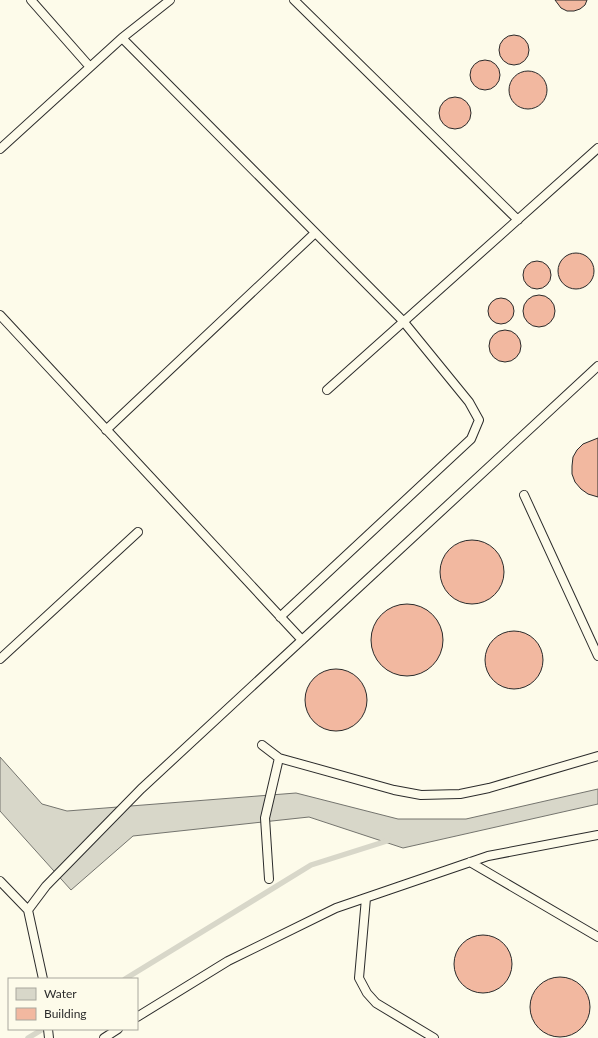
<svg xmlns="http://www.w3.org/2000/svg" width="598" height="1038" font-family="Lato,sans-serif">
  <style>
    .water { fill: #d8d7c9; stroke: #74746e }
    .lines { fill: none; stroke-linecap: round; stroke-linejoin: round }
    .stream { stroke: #d8d7c9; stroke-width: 5.5 }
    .building { fill: #f2b8a0; stroke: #2b2b2b }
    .service-casing { stroke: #2b2b2b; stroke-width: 10 }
    .service { stroke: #fdfbea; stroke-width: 8 }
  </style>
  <rect width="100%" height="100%" fill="#fdfbea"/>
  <path class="water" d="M0 757 42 804 67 811 296 793 398 819H466L598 789V804L403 848 309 817 133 836 71 890 0 811Z"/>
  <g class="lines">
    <path class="stream" d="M125 979 311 865 390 840
      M28 1038 43 1029"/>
  </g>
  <path class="building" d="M555 0H587L585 5 580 9 574 11H567L561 8Z
    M499 50a15 15 0 1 1 30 0a15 15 0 1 1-30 0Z
    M470 75a15 15 0 1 1 30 0a15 15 0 1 1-30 0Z
    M509 90a19 19 0 1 1 38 0a19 19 0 1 1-38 0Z
    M439 113a16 16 0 1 1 32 0a16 16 0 1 1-32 0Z
    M558 271a18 18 0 1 1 36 0a18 18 0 1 1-36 0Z
    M523 275a14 14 0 1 1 28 0a14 14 0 1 1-28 0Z
    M523 311a16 16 0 1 1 32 0a16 16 0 1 1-32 0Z
    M488 311a13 13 0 1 1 26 0a13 13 0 1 1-26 0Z
    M489 346a16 16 0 1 1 32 0a16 16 0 1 1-32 0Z
    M598 438V497L588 494 581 489 575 482 572 474V466L573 457 577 450 583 444Z
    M440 572a32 32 0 1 1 64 0a32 32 0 1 1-64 0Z
    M371 640a36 36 0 1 1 72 0a36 36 0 1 1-72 0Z
    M485 660a29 29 0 1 1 58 0a29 29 0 1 1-58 0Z
    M305 700a31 31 0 1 1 62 0a31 31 0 1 1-62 0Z
    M454 964a29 29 0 1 1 58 0a29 29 0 1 1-58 0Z
    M530 1007a30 30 0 1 1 60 0a30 30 0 1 1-60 0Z"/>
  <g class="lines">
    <defs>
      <path id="service" d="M31 0 90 67
        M294 0 518 220
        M122 38 170 0
        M0 149 122 38 403 321 469 402 479 420 471 439 280 617
        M0 315 302 640
        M327 390 598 148
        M106 430 315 233
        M524 495 598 656
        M0 659 138 532
        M262 745 279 758 394 790 421 795 460 794 489 788 598 756
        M470 862 598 937
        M269 879 265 818 279 758
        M0 881 28 910
        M366 898 359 978 367 993 376 1003 434 1038
        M43 979 28 910 46 886 141 789 598 366
        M137 1017 228 961 336 908 488 856 598 835
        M48 1029 49 1038
        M104 1038 118 1029"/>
    </defs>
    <use href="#service" class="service-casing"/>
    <use href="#service" class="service"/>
  </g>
  <rect x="8" y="978" width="130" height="52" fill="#fdfbea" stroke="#a9a89e"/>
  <rect x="16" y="988" width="20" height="12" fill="#d8d7c9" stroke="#a9a89e"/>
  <text x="44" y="998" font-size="12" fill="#2b2b2b">Water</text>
  <rect x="16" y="1008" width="20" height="12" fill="#f2b8a0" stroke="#a9a89e"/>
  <text x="44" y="1018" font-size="12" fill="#2b2b2b">Building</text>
</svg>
